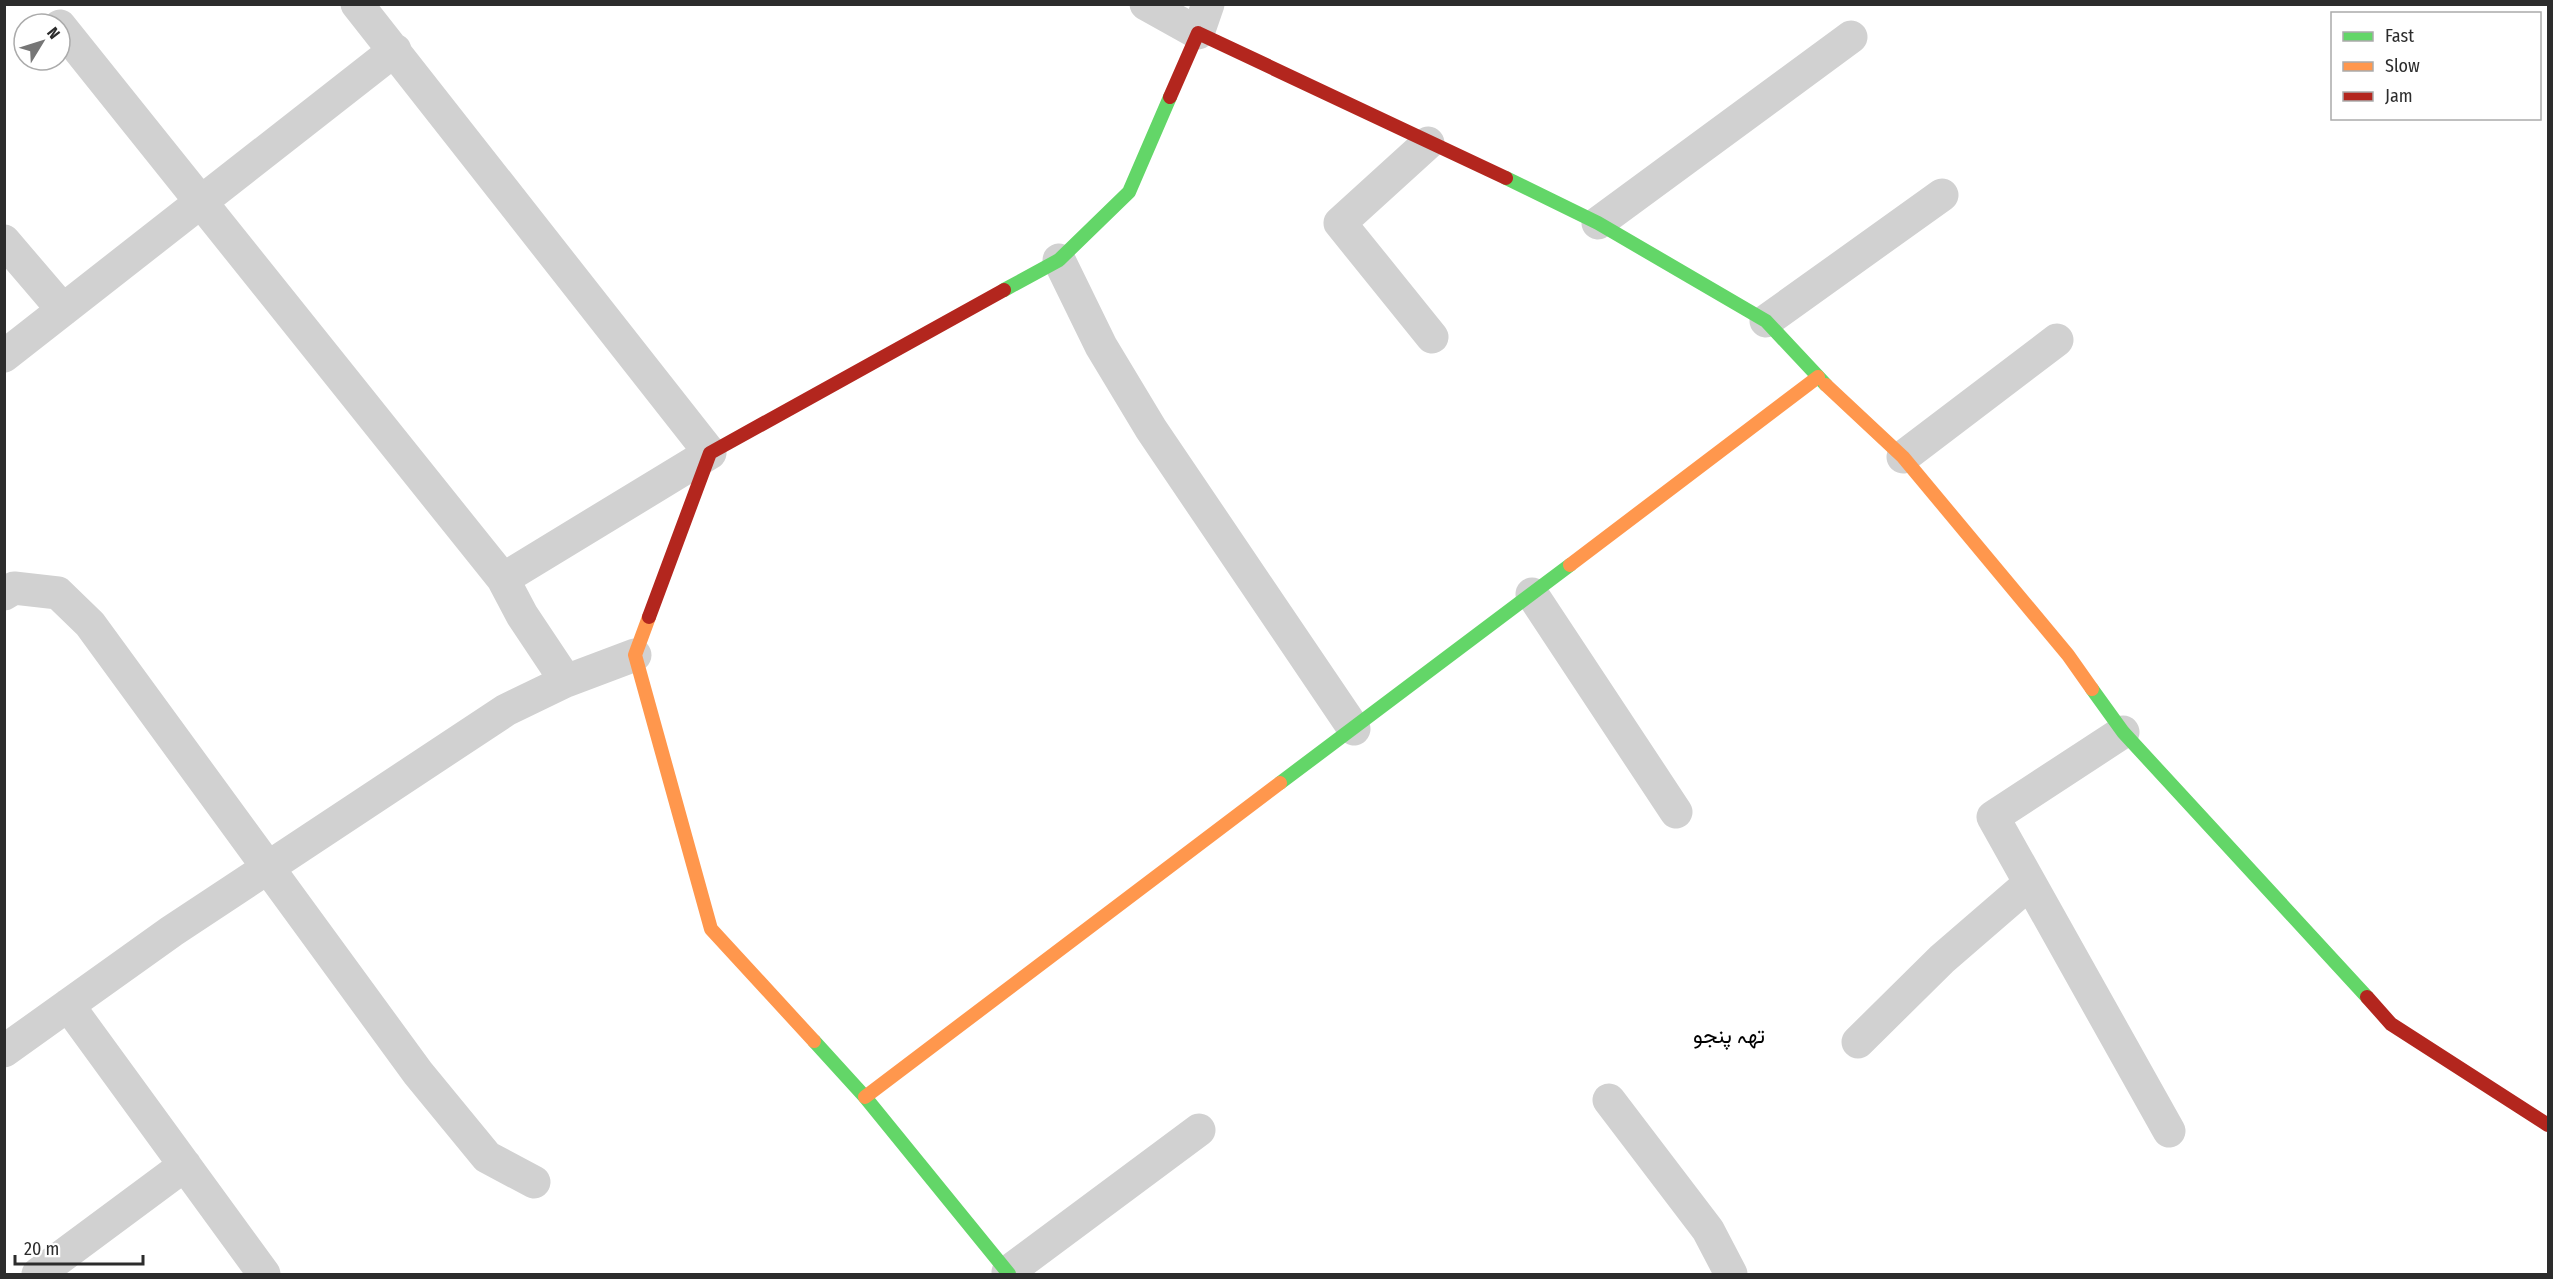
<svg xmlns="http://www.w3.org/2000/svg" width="2553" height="1279" font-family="'Fira Sans Condensed',Vazirmatn,sans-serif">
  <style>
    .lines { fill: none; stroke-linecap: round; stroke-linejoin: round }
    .street { stroke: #d1d1d1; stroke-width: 33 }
    .fast { stroke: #63d668; stroke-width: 14 }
    .slow { stroke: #ff974d; stroke-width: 14 }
    .jam { stroke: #b3261e; stroke-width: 14 }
    .labels { text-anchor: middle; stroke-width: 6; stroke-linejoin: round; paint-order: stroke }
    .quarter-label { font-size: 22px; fill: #000; stroke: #fff }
  </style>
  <rect width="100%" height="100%" fill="#fff"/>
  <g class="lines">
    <path class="street" d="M357 4 710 453 503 579
      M1146 4 1198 33 1208 4
      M60 26 503 579 522 615 566 681
      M1428 143 1340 223 1432 337
      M1598 223 1851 37
      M4 241 63 310
      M1059 260 1101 346 1151 429 1354 729
      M1766 321 1942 195
      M4 356 395 50
      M1903 457 2057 340
      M4 594 14 588 58 593 90 624 418 1073 487 1157 534 1182
      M1532 594 1676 812
      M2123 732 1993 817 2169 1131
      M68 1005 264 1274
      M1858 1042 1942 959 2030 883
      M4 1051 172 931 506 710 566 681 635 655
      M1609 1100 1708 1230 1731 1274
      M1008 1272 1199 1130
      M38 1274 185 1165"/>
    <path class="fast" d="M1506 178 1598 223 1766 321 1826 385
      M1004 290 1059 260 1129 192 1170 97
      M2092 689 2123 732 2367 997
      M1280 783 1570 565
      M814 1041 865 1097 1009 1274"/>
    <path class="slow" d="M1826 385 1903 457 2068 655 2092 689
      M1570 565 1818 377
      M649 617 635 655 711 929 814 1041
      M865 1097 1280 783"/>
    <path class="jam" d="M1170 97 1198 33 1506 178
      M649 617 710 453 1004 290
      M2367 997 2391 1024 2548 1125"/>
  </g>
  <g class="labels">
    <g class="quarter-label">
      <text x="1729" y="1043">تھہ پنجو</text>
    </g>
  </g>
  <rect width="2553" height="1279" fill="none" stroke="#2c2c2c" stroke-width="12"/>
  <rect x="2331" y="12" width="210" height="108" fill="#ffffff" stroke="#ababab" stroke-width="1.5"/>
  <rect x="2343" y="32" width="30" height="9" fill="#63d668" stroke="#ababab" stroke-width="1.5"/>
  <text x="2385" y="42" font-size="18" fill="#2c2c2c">Fast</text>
  <rect x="2343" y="62" width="30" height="9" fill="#ff974d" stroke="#ababab" stroke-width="1.5"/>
  <text x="2385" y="72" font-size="18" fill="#2c2c2c">Slow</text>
  <rect x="2343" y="92" width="30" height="9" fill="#b3261e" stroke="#ababab" stroke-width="1.5"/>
  <text x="2385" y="102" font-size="18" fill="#2c2c2c">Jam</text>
  <g transform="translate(42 42) rotate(52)"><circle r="28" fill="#ffffff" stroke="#ababab" stroke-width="1.5"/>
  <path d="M0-4.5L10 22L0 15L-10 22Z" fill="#767676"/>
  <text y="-9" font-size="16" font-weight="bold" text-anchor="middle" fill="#2c2c2c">N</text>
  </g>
  <path d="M15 1255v9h128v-9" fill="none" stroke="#2c2c2c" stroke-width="3"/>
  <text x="24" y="1255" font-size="18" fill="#2c2c2c" stroke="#ffffff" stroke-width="4.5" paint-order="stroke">20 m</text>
</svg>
